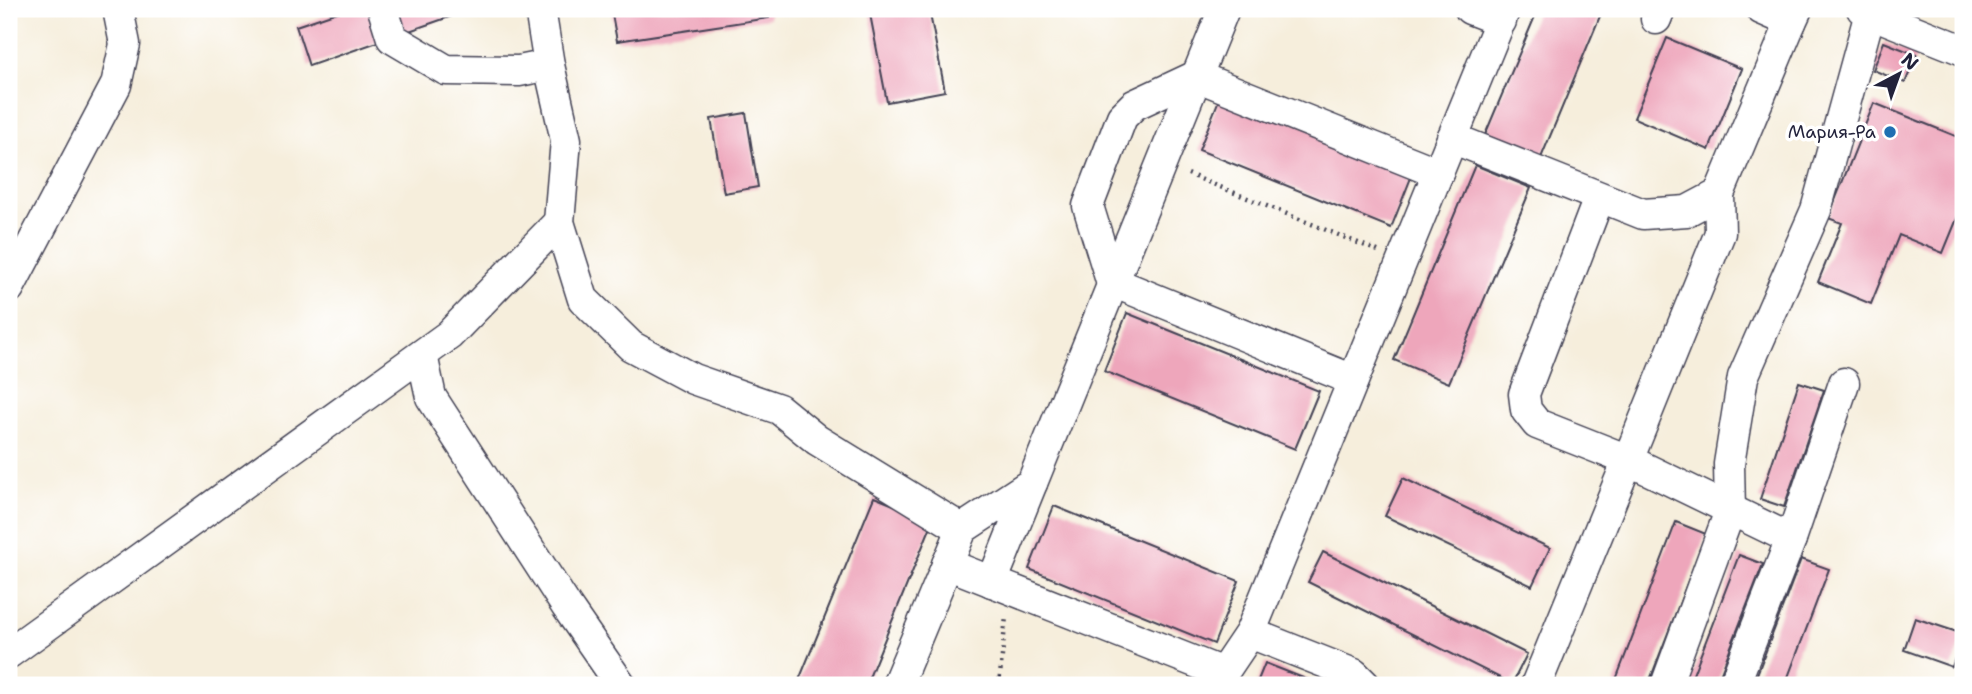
<svg xmlns="http://www.w3.org/2000/svg" width="1972" height="694" font-family="'Shantell Sans',sans-serif">
	<rect width="100%" height="100%" fill="#fff"/>
	<filter id="ink" filterUnits="userSpaceOnUse"><feTurbulence type="fractalNoise" baseFrequency=".0143" numOctaves="2"/><feDisplacementMap in="SourceGraphic" scale="14" xChannelSelector="R" yChannelSelector="G"/><feConvolveMatrix kernelMatrix="1 2 1 2 8 2 1 2 1" color-interpolation-filters="sRGB"/></filter>
	<filter id="wash" filterUnits="userSpaceOnUse"><feTurbulence type="fractalNoise" baseFrequency=".00686" numOctaves="4" result="noise"/><feDisplacementMap in="SourceGraphic" scale="28" xChannelSelector="R" yChannelSelector="G"/><feGaussianBlur stdDeviation="1.57" result="paint"/><feColorMatrix in="noise" values="0 0 0 0 0 0 0 0 0 0 0 0 0 0 0 0 0 1.4 0 .05"/><feComposite in="paint" operator="in"/></filter>
	<g filter="url(#wash)">
		<rect width="100%" height="100%" fill="#f6eedc"/>
		<g id="blocks">
			<g fill="#eea6bb">
				<path d="M346 9H472L309 66 296 26Z"/>
				<path d="M611 9H769V18L617 41Z"/>
				<path d="M869 9H929L945 91 887 102Z"/>
				<path d="M1538 9H1603L1541 158 1485 135Z"/>
				<path d="M1667 38 1742 69 1709 150 1634 118Z"/>
				<path d="M1884 42 1917 55 1905 83 1873 70Z"/>
				<path d="M1222 92 1414 170 1391 228 1199 150Z"/>
				<path d="M1874 103 1963 139V210L1961 209 1943 253 1899 235 1871 304 1818 282 1842 223 1828 218Z"/>
				<path d="M746 113 758 187 724 193 711 119Z"/>
				<path d="M1475 165 1531 188 1449 383 1394 360Z"/>
				<path d="M1127 313 1319 391 1295 449 1104 371Z"/>
				<path d="M1799 382 1824 390 1784 507 1760 499Z"/>
				<path d="M1403 478 1550 548 1532 586 1385 516Z"/>
				<path d="M874 497 933 521 866 685H797Z"/>
				<path d="M1054 506 1239 581 1214 644 1029 569Z"/>
				<path d="M1676 522 1706 534 1648 685H1614Z"/>
				<path d="M1323 552 1527 654 1512 684 1308 582Z"/>
				<path d="M1739 555 1763 564 1716 685H1689Z"/>
				<path d="M1801 559 1829 569 1785 685H1753Z"/>
				<path d="M1915 618 1963 634 1952 667 1904 650Z"/>
				<path d="M1265 663 1321 685H1256Z"/>
			</g>
		</g>
	</g>
	<g filter="url(#ink)">
		<use href="#blocks" fill-opacity="0" stroke="#424153" stroke-width="2"/>
		<g fill="none" stroke-linecap="round" stroke-linejoin="round">
			<defs>
				<g id="minor">
					<path d="M383 9 392 38 446 70 519 71 549 65"/>
					<path d="M540 9 549 65 566 140 559 222 583 299 631 346 693 379 779 409 817 440 962 529"/>
					<path d="M1470 9 1501 21"/>
					<path d="M1761 9 1791 22 1797 9"/>
					<path d="M1870 13 1963 50"/>
					<path d="M1656 19 1660 9"/>
					<path d="M1791 22 1719 194 1720 233 1628 460 1791 539 1844 383"/>
					<path d="M1452 138 1643 214 1687 211 1719 194"/>
					<path d="M1113 282 1353 380"/>
					<path d="M1112 284 1088 206 1122 117 1134 105 1196 76 1438 173"/>
					<path d="M9 288 116 85 125 44 118 9"/>
					<path d="M422 355 431 397 567 607 621 685"/>
					<path d="M947 564 1223 673"/>
					<path d="M992 582 1032 483"/>
					<path d="M1250 633 1354 674 1365 685"/>
					<path d="M9 653 449 335 559 222"/>
					<path d="M897 685 962 529 1032 483 1224 9"/>
					<path d="M1218 685 1223 673 1250 633 1505 9"/>
					<path d="M1536 685 1628 460 1537 424 1526 410 1524 394 1599 198"/>
					<path d="M1666 685 1730 511 1729 464 1743 377 1816 210 1870 13 1862 9"/>
					<path d="M1734 685 1791 539"/>
				</g>
			</defs>
			<use href="#minor" stroke="#424153" stroke-width="33"/>
			<g stroke="#424153" stroke-width="4.5" stroke-dasharray="2 5" stroke-linecap="butt">
				<path d="M1188 174 1378 251"/>
				<path d="M999 685 1006 617"/>
			</g>
			<use href="#minor" stroke="#fff" stroke-width="30"/>
		</g>
	</g>
	<circle fill="#1f6fb2" stroke="#fff" stroke-width="2.5" cx="1890" cy="132" r="7"/>
	<g text-anchor="middle" dominant-baseline="central" stroke-width="7" stroke-linejoin="round" paint-order="stroke">
		<g font-size="18" fill="#22223b" stroke="#fff" text-anchor="end">
			<text x="1876" y="132">Мария-Ра</text>
		</g>
	</g>
	<rect width="1972" height="694" fill="none" stroke="#fff" stroke-width="35"/>
	<g transform="translate(1899 74) rotate(41)" stroke="#ffffff" stroke-width="5" paint-order="stroke">
	<path d="M0-5L12 26L0 18L-12 26Z" fill="#22223b"/>
	<text y="-10" font-size="19" font-weight="bold" text-anchor="middle" fill="#22223b">N</text>
	</g>
</svg>
